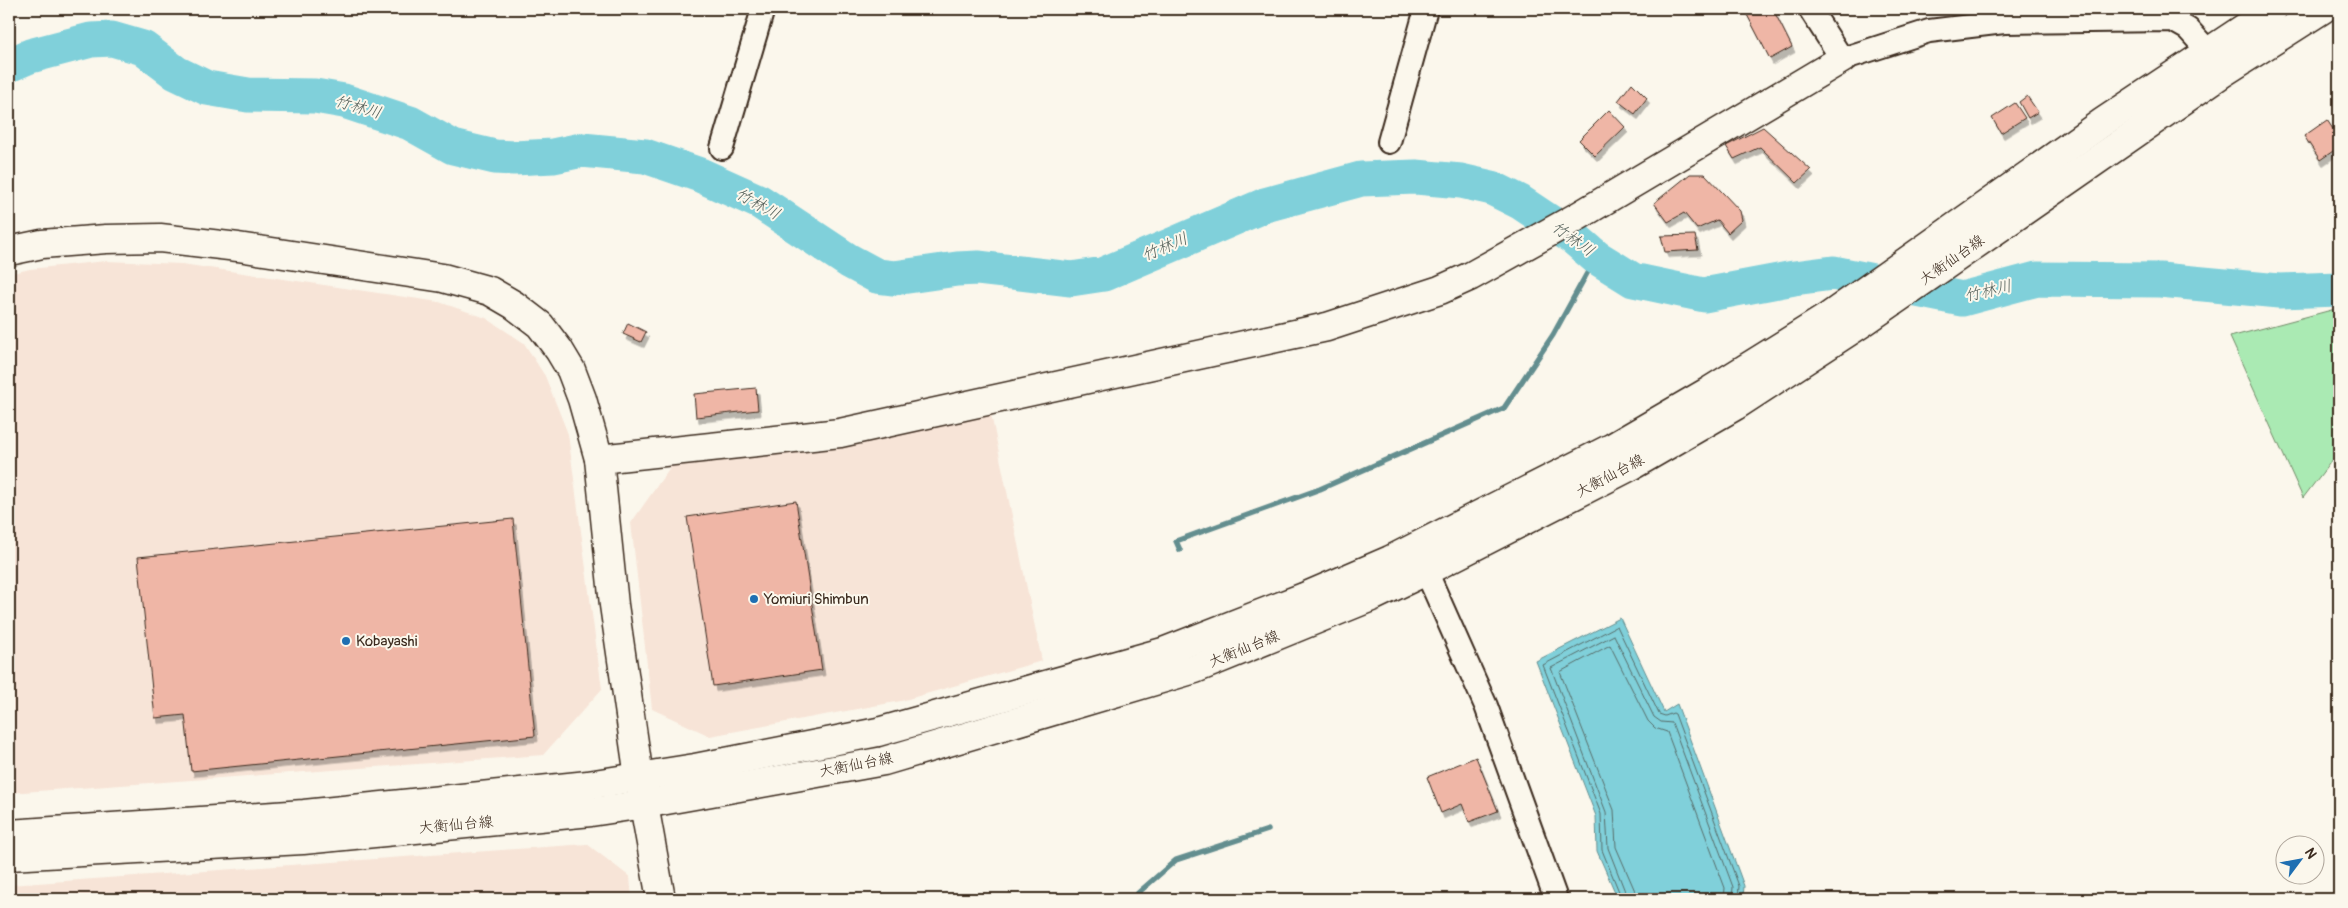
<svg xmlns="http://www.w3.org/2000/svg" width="2348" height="908" font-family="Pangolin,'Klee One',sans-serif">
	<defs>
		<filter id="shadow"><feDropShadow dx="3" dy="5.5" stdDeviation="0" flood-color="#0004"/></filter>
	</defs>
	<rect width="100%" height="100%" fill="#fbf7ec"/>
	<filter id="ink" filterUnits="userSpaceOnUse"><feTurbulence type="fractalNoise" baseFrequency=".02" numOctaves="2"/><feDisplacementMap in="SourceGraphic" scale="10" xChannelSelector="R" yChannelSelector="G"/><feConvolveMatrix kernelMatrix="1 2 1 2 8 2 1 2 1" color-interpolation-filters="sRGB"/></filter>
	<g filter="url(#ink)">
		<g fill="#f7e4d7">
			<path d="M106 261 182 264 439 302 486 318 524 343 545 376 568 434 602 689 543 755 9 793V274L30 269Z"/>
			<path d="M991 414 1042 661 901 701 710 736 652 709 631 523 673 463 848 446Z"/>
			<path d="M587 844 630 877 632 899H9V885Z"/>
		</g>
		<path fill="#aaeab3" stroke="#728a68" d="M2339 308V451L2303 498 2230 337Z"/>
		<path fill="#80d0da" stroke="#648e8f" d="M1620 618 1664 712 1677 704 1744 886 1743 899H1618L1597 851 1596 816 1536 661Z"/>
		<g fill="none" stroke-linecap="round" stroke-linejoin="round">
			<g stroke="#576c69" stroke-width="1">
				<path d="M1622 899 1602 850 1601 814 1543 665 1617 626 1659 714 1665 716 1673 713 1675 714 1739 886 1738 899"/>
				<path d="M1628 899 1608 848 1606 812 1551 668 1614 635 1654 717 1661 722 1672 723 1733 887 1732 899"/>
				<path d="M1636 899 1635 891 1616 847 1614 810 1560 672 1610 645 1648 721 1655 728 1667 732 1725 888 1724 899"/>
			</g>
			<g stroke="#648e8f" stroke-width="5.5">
				<path d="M1180 550 1176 541 1320 489 1504 408 1553 335 1596 257"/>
				<path d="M1135 899 1138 893 1176 860 1268 830"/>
			</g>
			<path stroke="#80d0da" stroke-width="35" d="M9 65 30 56 91 40 112 39 143 48 176 73 207 88 248 95 315 96 344 101 410 123 453 147 495 157 514 158 553 156 582 150 645 156 700 175 760 202 849 261 877 276 894 278 957 269 978 268 1071 279 1104 274 1265 205 1361 179 1416 177 1461 181 1492 188 1520 202 1574 238 1596 257 1633 280 1704 295 1794 278 1833 273 1962 299 2037 279 2160 280 2279 291 2339 289"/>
		</g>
		<g fill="#efb6a6" stroke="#3b2a1e" filter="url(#shadow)">
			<path d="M1744 9H1773L1792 47 1770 59Z"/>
			<path d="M1632 83 1647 98 1635 114 1618 101Z"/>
			<path d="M2027 96 2038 112 2028 118 2019 102Z"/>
			<path d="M2015 103 2025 118 2001 133 1992 118Z"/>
			<path d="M1609 110 1625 127 1595 156 1579 140Z"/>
			<path d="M2327 120 2339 138V147L2320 160 2304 136Z"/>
			<path d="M1763 127 1811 170 1797 183 1760 147 1734 159 1726 146Z"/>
			<path d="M1690 174H1705L1740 211 1742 220 1728 233 1717 220 1697 229 1684 213 1668 222 1654 203Z"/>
			<path d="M1695 235 1698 250 1665 252 1661 236Z"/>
			<path d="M628 323 646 332 641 342 623 334Z"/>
			<path d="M756 388 758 410 696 417 694 394Z"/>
			<path d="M796 501 822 670 713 686 687 517Z"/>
			<path d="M513 519 535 736 191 771 185 715 155 718 138 557Z"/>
			<path d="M1476 757 1498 811 1469 822 1462 804 1441 813 1427 777Z"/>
		</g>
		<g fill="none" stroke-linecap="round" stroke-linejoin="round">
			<defs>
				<g id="street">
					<path d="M1810 9 1842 59 1929 31 2004 22 2172 20 2188 29 2208 51"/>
					<path d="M1389 142 1426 9"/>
					<path d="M722 148 763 9"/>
					<path d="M1426 571 1486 706 1556 899"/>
				</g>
				<g id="secondary">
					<path d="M9 251 42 244 106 239 160 238 238 247 443 278 490 291 514 305 540 325 559 350 571 370 582 399 599 459 614 605 639 777 661 899"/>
					<path d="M599 459 840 433 1327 327 1440 290 1471 276 1575 218 1842 59"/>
					<path d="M9 834 304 814 588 785 695 768 878 732 1163 652 1304 597 1390 560 1613 447 1711 390 1828 317 2103 122 2273 9"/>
					<path d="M9 856 303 840 591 812 644 804 884 761 1195 669 1374 596 1426 571 1633 465 1735 406 1865 321 2221 74 2323 9"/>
				</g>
			</defs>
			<use href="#street" stroke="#3b2a1e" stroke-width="26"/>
			<use href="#secondary" stroke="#3b2a1e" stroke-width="31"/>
			<use href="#street" stroke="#fbf7ec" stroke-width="22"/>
			<use href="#secondary" stroke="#fbf7ec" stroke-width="28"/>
		</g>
	</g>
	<g fill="#1f6fb2" stroke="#fbf7ec" stroke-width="2">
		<circle cx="754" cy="599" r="5"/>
		<circle cx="346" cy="641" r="5"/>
	</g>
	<g text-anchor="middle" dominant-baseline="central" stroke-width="4" stroke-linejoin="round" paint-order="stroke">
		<g font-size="15" fill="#3b2a1e" stroke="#fbf7ec">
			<text transform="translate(1952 260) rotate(-35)">大衡仙台線</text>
			<text transform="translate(1610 476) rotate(-28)">大衡仙台線</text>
			<text transform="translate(1244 649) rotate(-22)">大衡仙台線</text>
			<text transform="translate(856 765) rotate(-11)">大衡仙台線</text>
			<text transform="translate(456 825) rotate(-5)">大衡仙台線</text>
		</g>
		<g font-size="15" fill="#3b2a1e" stroke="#fbf7ec" text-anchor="start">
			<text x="764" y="599">Yomiuri Shimbun</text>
			<text x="356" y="641">Kobayashi</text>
		</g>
		<g font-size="16" font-style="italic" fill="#505c56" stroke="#fbf7ec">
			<text transform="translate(358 107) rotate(16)">竹林川</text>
			<text transform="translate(758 204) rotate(29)">竹林川</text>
			<text transform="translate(1573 239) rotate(35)">竹林川</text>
			<text transform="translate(1165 247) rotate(-23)">竹林川</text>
			<text transform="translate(1988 291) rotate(-13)">竹林川</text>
		</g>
	</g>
	<rect width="2348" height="908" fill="none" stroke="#fbf7ec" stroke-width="30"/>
	<rect x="15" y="15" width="2318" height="878" fill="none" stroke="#3b2a1e" stroke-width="2" filter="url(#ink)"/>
	<g transform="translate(2300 860) rotate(58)"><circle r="24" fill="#fbf7ec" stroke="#aea59a"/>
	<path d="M0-4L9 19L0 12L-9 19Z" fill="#1f6fb2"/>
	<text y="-8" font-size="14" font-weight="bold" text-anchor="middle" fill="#3b2a1e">N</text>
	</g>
</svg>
